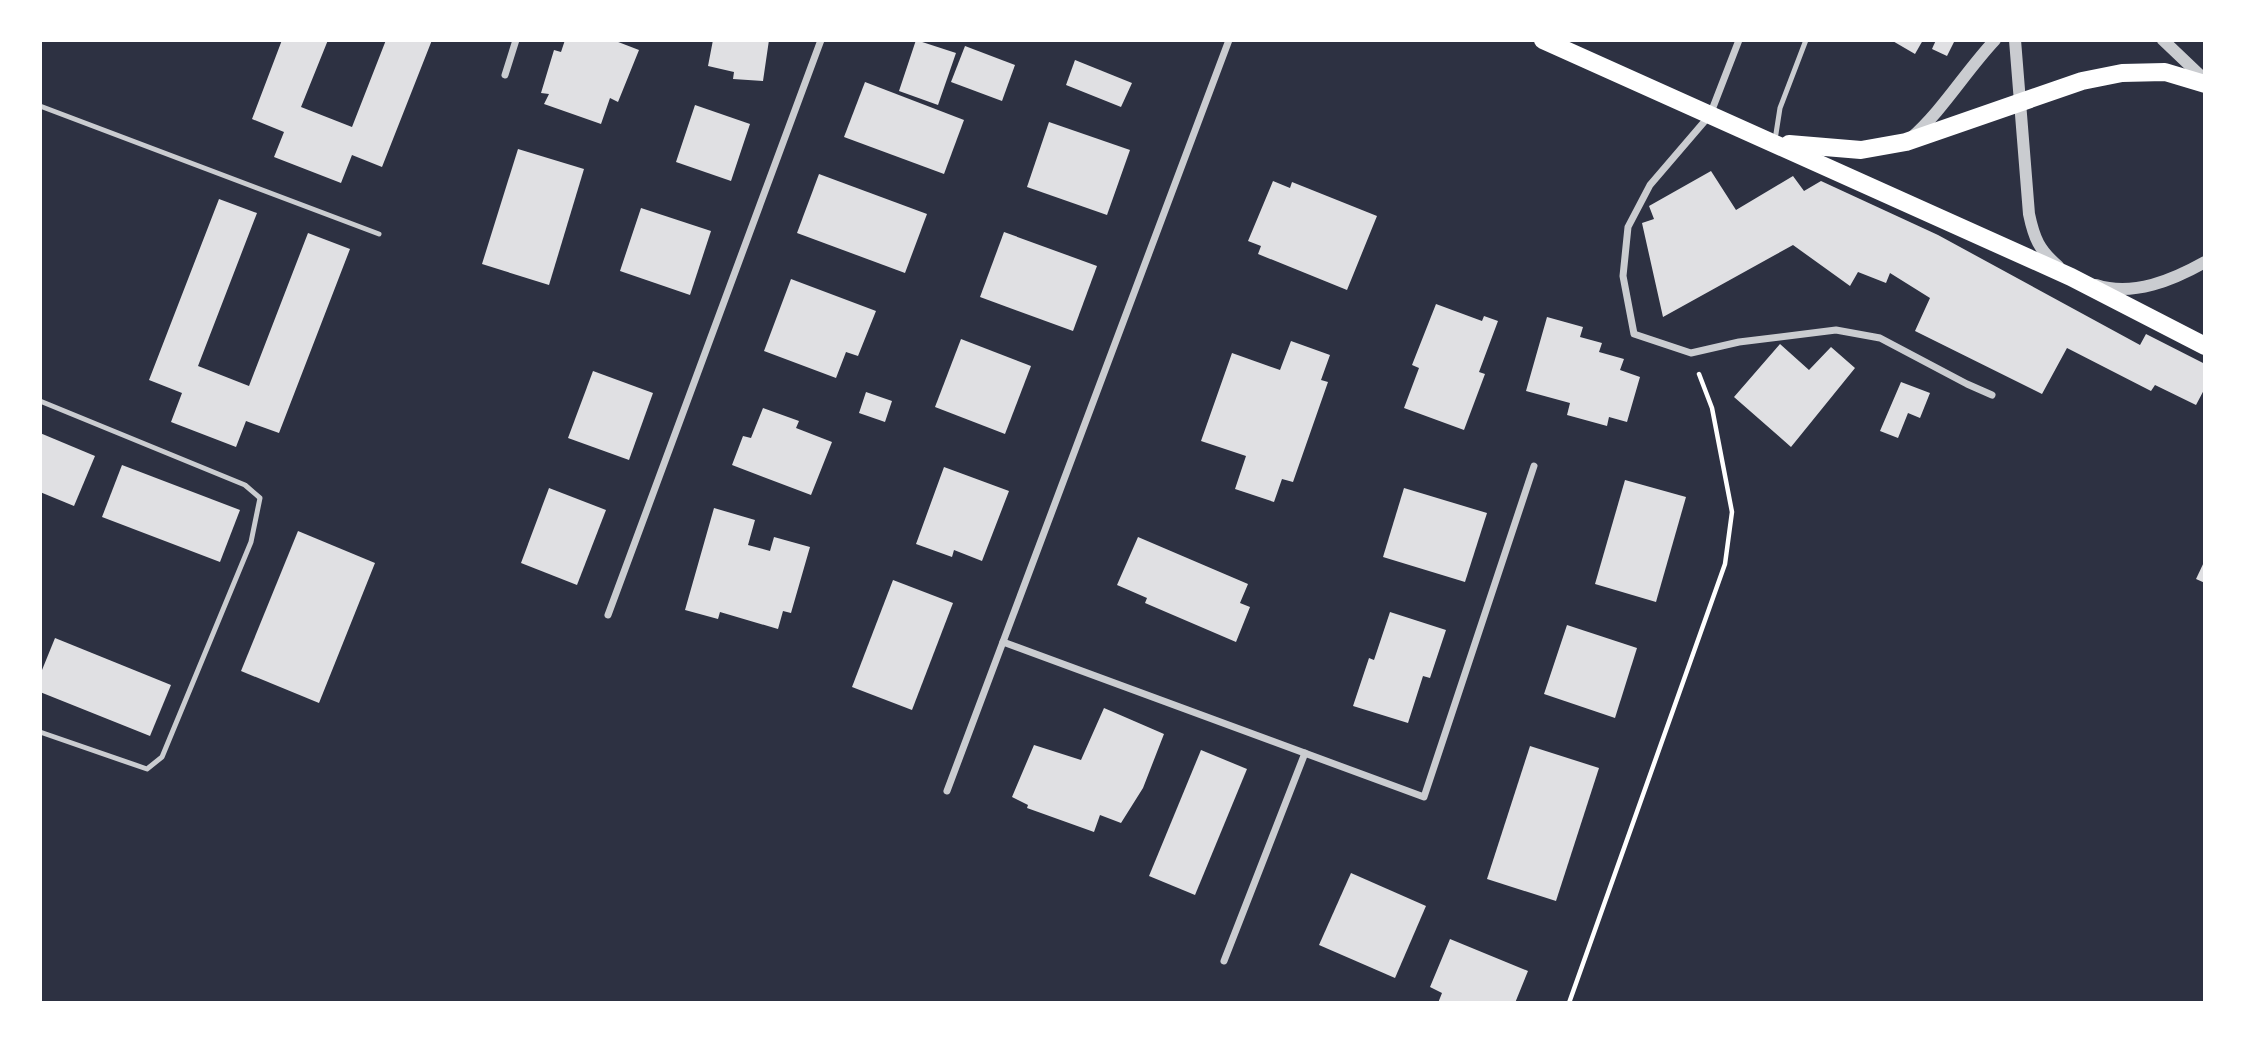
<svg xmlns="http://www.w3.org/2000/svg" width="2245" height="1043" font-family="'IBM Plex Serif',serif">
	<rect width="100%" height="100%" fill="#2d3142"/>
	<g fill="#e0e0e3">
		<path d="M282 40H328L301 107 352 127 386 40H432L382 167 352 155 341 183 274 157 284 132 252 119Z"/>
		<path d="M565 40H613L639 50 618 102 610 98 601 124 544 104 549 94 541 93 554 50 561 52Z"/>
		<path d="M713 40H769L763 81 733 79 734 72 708 66Z"/>
		<path d="M916 40 956 53 938 105 899 91Z"/>
		<path d="M1891 40H1923L1915 54Z"/>
		<path d="M1936 40H1955L1947 56 1932 49Z"/>
		<path d="M965 46 1015 65 1002 101 951 82Z"/>
		<path d="M1075 60 1132 83 1121 107 1066 85Z"/>
		<path d="M865 82 964 120 944 174 844 137Z"/>
		<path d="M695 105 750 124 731 181 676 162Z"/>
		<path d="M1049 122 1130 150 1107 215 1027 187Z"/>
		<path d="M518 149 584 169 549 285 482 264Z"/>
		<path d="M1711 171 1736 210 1793 176 1804 191 1821 181 1938 235 2140 345 2146 334 2205 364V388L2196 405 2155 385 2151 391 2067 348 2042 394 1915 331 1930 298 1890 273 1886 283 1858 272 1850 286 1793 245 1663 317 1642 223 1654 219 1649 206Z"/>
		<path d="M819 174 927 214 905 273 797 233Z"/>
		<path d="M1273 181 1290 188 1292 182 1377 216 1347 290 1258 254 1261 246 1248 241Z"/>
		<path d="M219 199 257 213 198 366 249 386 308 233 350 249 279 433 246 421 236 447 171 422 182 393 149 380Z"/>
		<path d="M641 208 711 231 690 295 620 271Z"/>
		<path d="M1004 232 1097 266 1073 331 980 297Z"/>
		<path d="M791 279 876 311 858 356 846 352 836 378 764 351Z"/>
		<path d="M1436 304 1482 321 1484 316 1498 321 1479 372 1485 374 1464 430 1404 408 1419 368 1412 365Z"/>
		<path d="M1547 317 1583 327 1580 337 1602 343 1599 352 1624 359 1620 370 1640 377 1627 422 1609 417 1607 426 1567 415 1570 403 1526 391Z"/>
		<path d="M961 339 1031 366 1005 434 935 407Z"/>
		<path d="M1291 341 1330 355 1321 380 1328 382 1293 482 1282 479 1274 502 1235 489 1246 456 1201 441 1232 353 1280 370Z"/>
		<path d="M1780 344 1809 370 1831 347 1855 368 1791 447 1734 397Z"/>
		<path d="M593 371 653 393 629 460 568 438Z"/>
		<path d="M1901 382 1930 393 1920 418 1908 413 1898 438 1880 431Z"/>
		<path d="M866 392 892 401 885 422 859 413Z"/>
		<path d="M763 408 799 421 796 428 832 442 811 495 732 465 743 436 751 438Z"/>
		<path d="M40 433 95 456 74 506 40 492Z"/>
		<path d="M122 465 240 510 220 562 102 517Z"/>
		<path d="M944 467 1009 491 982 561 954 550 952 557 916 544Z"/>
		<path d="M1625 480 1686 497 1656 602 1595 584Z"/>
		<path d="M549 488 606 510 577 585 521 563Z"/>
		<path d="M1404 488 1487 513 1465 582 1383 557Z"/>
		<path d="M714 508 755 520 748 545 770 551 774 537 810 547 791 613 783 611 778 629 720 612 718 619 685 610Z"/>
		<path d="M298 531 375 563 319 703 241 671Z"/>
		<path d="M1138 537 1248 584 1240 603 1250 607 1236 642 1145 603 1147 598 1117 585Z"/>
		<path d="M2205 560V583L2196 579Z"/>
		<path d="M893 580 953 603 912 710 852 687Z"/>
		<path d="M1390 612 1446 630 1430 678 1423 676 1408 723 1353 706 1369 658 1374 660Z"/>
		<path d="M1567 625 1637 648 1615 718 1544 694Z"/>
		<path d="M55 638 171 685 150 736 40 692V675Z"/>
		<path d="M1104 708 1164 734 1143 788 1121 823 1100 815 1094 832 1027 808 1028 805 1012 797 1034 745 1081 760Z"/>
		<path d="M1530 746 1599 768 1556 901 1487 879Z"/>
		<path d="M1201 750 1247 769 1195 895 1149 876Z"/>
		<path d="M1351 873 1426 906 1395 978 1319 945Z"/>
		<path d="M1450 939 1528 971 1515 1003H1438L1442 993 1430 987Z"/>
	</g>
	<g fill="none" stroke-linecap="round" stroke-linejoin="round">
		<path stroke="#fff" stroke-width="4.5" d="M1569 1003 1725 564 1732 512 1712 408 1699 374"/>
		<g stroke="#caccd0" stroke-width="5">
			<path d="M40 106 379 234"/>
			<path d="M1775 140 1780 108 1806 40"/>
			<path d="M40 401 245 485 260 498 251 542 162 757 147 769 40 732"/>
		</g>
		<g stroke="#caccd0" stroke-width="7">
			<path d="M1739 40 1710 115 1650 185 1628 227 1623 276 1634 334 1691 353 1739 342 1836 330 1880 338 1967 384 1992 395"/>
			<path d="M505 75 516 40"/>
			<path d="M608 615 821 40"/>
			<path d="M1003 642 1424 797 1534 466"/>
			<path d="M947 791 1229 40"/>
			<path d="M1224 961 1305 753"/>
		</g>
		<g stroke="#caccd0" stroke-width="12">
			<path d="M2015 40 2029 214C2034 238 2039 250 2058 266"/>
			<path d="M2163 40 2205 80"/>
			<path d="M1911 138C1943 110 1965 72 1995 40"/>
			<path d="M2096 285C2133 297 2173 280 2205 262"/>
		</g>
		<g stroke="#fff" stroke-width="18">
			<path d="M1543 40 2071 277 2205 346"/>
			<path d="M1789 144 1861 150 1906 142 2082 81 2122 73 2165 72 2205 84"/>
		</g>
	</g>
	<rect width="2245" height="1043" fill="none" stroke="#ffffff" stroke-width="84"/>
</svg>
